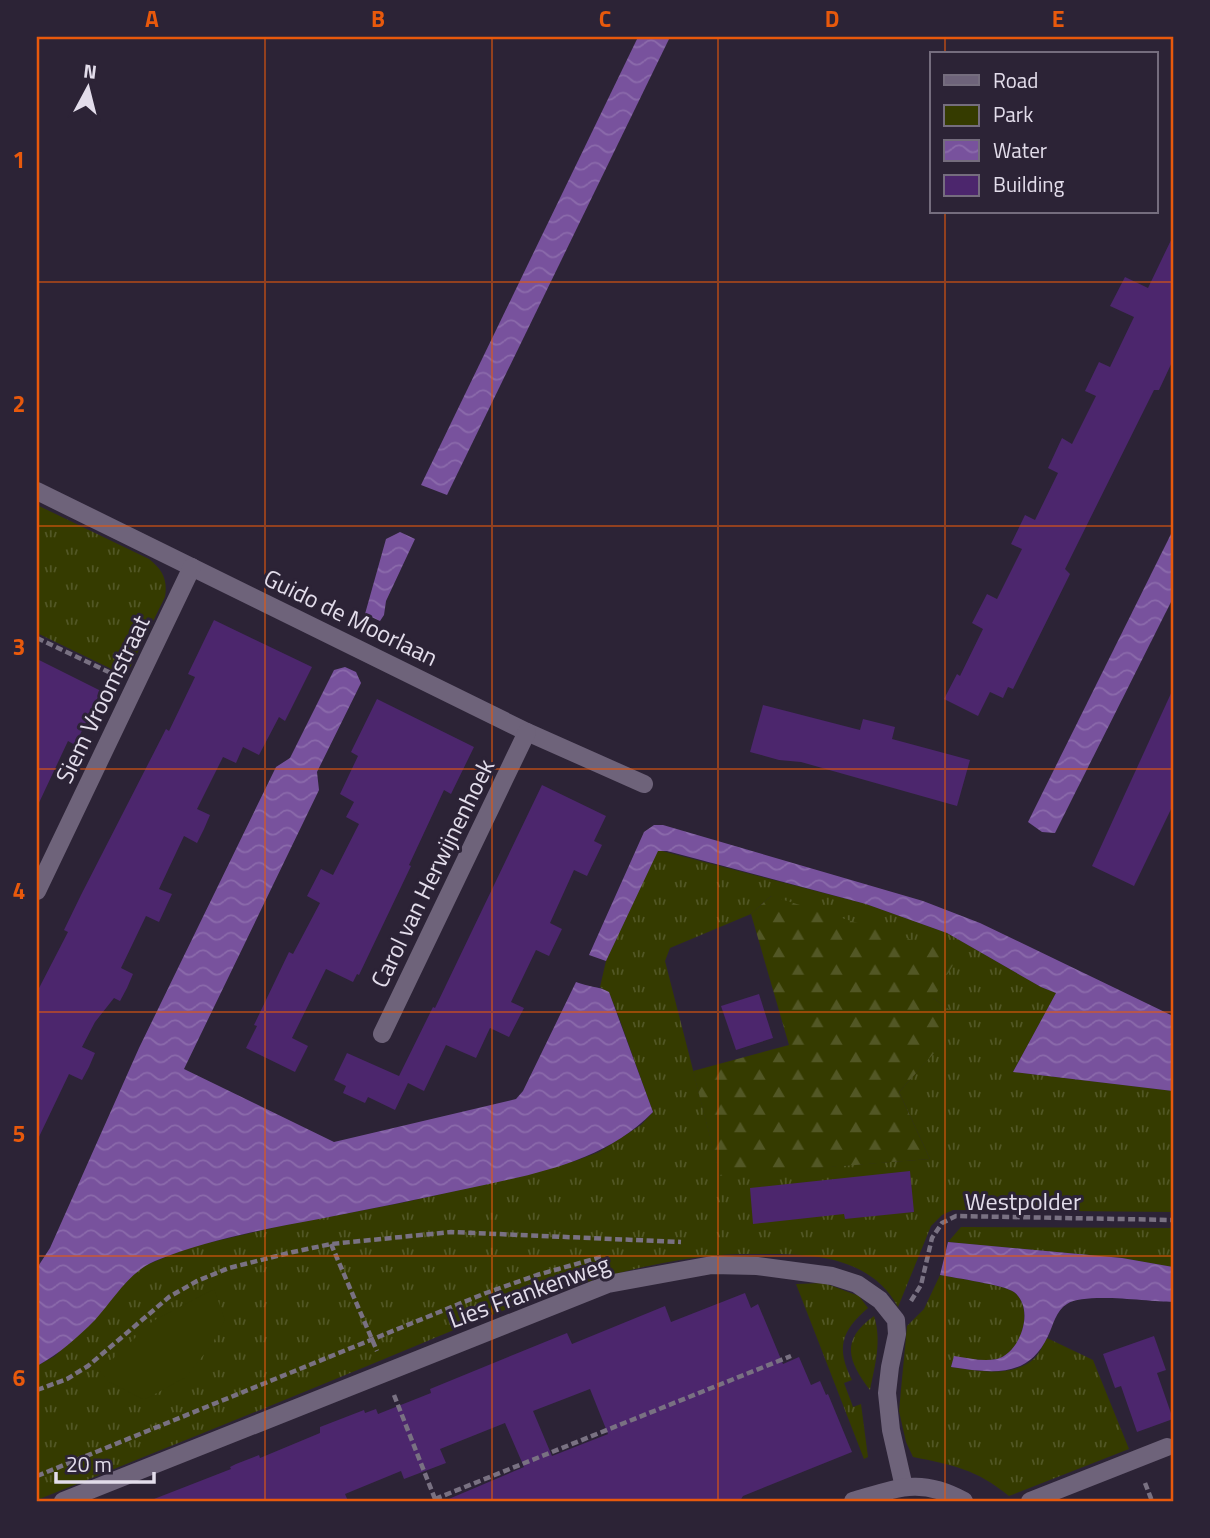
<svg xmlns="http://www.w3.org/2000/svg" width="1210" height="1538" font-family="'Titillium Web',sans-serif">
	<defs>
		<pattern id="grass-tufts" width="24" height="20" patternUnits="userSpaceOnUse" patternTransform="scale(1.75)"><rect width="24" height="20" fill="#353b00"/><path d="M3 7l-1-3M5 7V3M7 7l1-3M15 17l-1-3M17 17v-4M19 17l1-3" fill="none" stroke="#525725"/></pattern>
		<pattern id="forest-firs" width="22" height="20" patternUnits="userSpaceOnUse" patternTransform="scale(1.75)"><rect width="22" height="20" fill="#353b00"/><path d="M5 1l3.5 6h-7zM16 11l3.5 6h-7z" fill="#525725"/></pattern>
		<pattern id="water-waves" width="16" height="10" patternUnits="userSpaceOnUse" patternTransform="scale(1.75)"><rect width="16" height="10" fill="#78529d"/><path d="M0 5q4-4 8 0t8 0" fill="none" stroke="#8b6aab"/></pattern>
	</defs>
	<rect width="100%" height="100%" fill="#2c2336"/>
	<g fill="url(#grass-tufts)" fill-rule="evenodd">
		<path d="M37 505 149 559C162 569 168 580 165 597L126 676 37 633Z"/>
		<path d="M658 850 866 904 947 933 1041 987 1056 993 1013 1072 1173 1091V1212L953 1210 942 1215 931 1226 898 1307C874 1263 827 1255 780 1254 753 1254 727 1253 701 1257 571 1273 442 1337 321 1385 226 1424 132 1462 37 1500V1366L55 1356 132 1276 144 1266 156 1261 191 1247 276 1227 401 1203 523 1176 575 1161 599 1152 641 1125 653 1112 617 1012 609 993 600 987 606 961ZM771 896 933 998 963 1020 899 1092 930 1159 720 1175 665 961 670 948 751 914Z"/>
		<path d="M961 1227 1173 1228V1267L1122 1258 948 1242Z"/>
		<path d="M940 1275C955 1278 1004 1285 1014 1292 1035 1309 1021 1353 997 1359 983 1362 968 1358 954 1357L951 1367C978 1371 1013 1378 1035 1358 1040 1353 1043 1344 1047 1338L1093 1360 1129 1449 1009 1496C976 1469 953 1465 913 1457L906 1442 899 1411 907 1326 924 1309Z"/>
		<path d="M824 1283 859 1296 868 1308C841 1331 836 1348 852 1380L844 1383 853 1407 861 1404 868 1457 864 1459 796 1284Z"/>
		<path d="M874 1316C882 1341 875 1365 870 1390 848 1361 840 1340 874 1316Z"/>
	</g>
	<path fill="url(#forest-firs)" d="M771 896 948 951 958 957 933 998 964 1020 899 1092 930 1159 720 1176 693 1071 789 1045 751 914Z"/>
	<path fill="#353b00" d="M214 1289 225 1320 212 1344 186 1377 144 1400 108 1381 100 1371 153 1321Z"/>
	<g fill="url(#water-waves)">
		<path d="M638 37H670L447 495 421 485Z"/>
		<path d="M1173 530V598L1055 833 1042 832 1028 822Z"/>
		<path d="M400 532 415 539 386 601 384 615 380 621 365 614 386 539Z"/>
		<path d="M345 667 356 672 361 683 317 772 319 790 184 1069 334 1142 516 1099 523 1091 576 982C588 987 598 986 609 992L653 1112C604 1162 535 1174 470 1188 420 1199 369 1209 319 1219 264 1229 207 1240 155 1261 129 1272 113 1300 95 1320 77 1338 59 1354 37 1366V1268L50 1248 139 1048 276 767 290 758 334 670Z"/>
		<path d="M654 825H663L923 901 980 923 1173 1016V1091L1013 1072 1056 993 1041 987 947 933 866 904 667 851H658L606 961 589 955 644 832Z"/>
		<path d="M948 1242 1122 1258 1173 1267V1302C1149 1302 1086 1292 1067 1304 1056 1310 1053 1326 1048 1336 1028 1379 992 1373 951 1367L954 1356C968 1358 983 1362 997 1359 1020 1353 1036 1309 1014 1292 1005 1285 955 1278 940 1275Z"/>
	</g>
	<g fill="#4c266d" fill-rule="evenodd">
		<path d="M1173 236V360L1159 390H1154L1065 569 1070 574 1013 689 1008 687 1003 698 990 692 978 716 944 699 957 674 960 676 983 629 972 623 987 594 997 599 1022 549 1011 544 1025 515 1035 520 1058 473 1048 468 1062 438 1072 444 1096 396 1085 391 1099 362 1110 367 1134 317 1110 306 1125 277 1148 288Z"/>
		<path d="M214 620 312 667 285 721 279 717 259 755 243 747 236 763 223 757 197 809 210 815 204 829 197 843 184 836 159 889 172 894 159 922 146 916 121 968 133 974 127 988 120 1001 114 998 95 1022 82 1047 95 1053 89 1067 82 1080 69 1074 37 1141V992L68 932 64 930 81 895 166 729 169 731 195 677 188 674Z"/>
		<path d="M37 659 101 691 75 745 68 741 37 807Z"/>
		<path d="M1173 689V805L1134 886 1092 866Z"/>
		<path d="M377 699 474 747 451 794 444 790 409 865 411 866 359 975 357 974 353 982 326 969 292 1038 308 1046 295 1072 246 1048 257 1026 254 1025 289 952 293 954 320 903 307 896 321 869 333 875 359 824 346 817 354 802 340 794 358 756 351 752Z"/>
		<path d="M763 705 860 730 863 719 895 727 892 739 970 760 957 806 801 762 779 760 750 752Z"/>
		<path d="M542 785 606 816 594 841 602 845 587 876 574 870 550 923 562 929 549 956 536 950 511 1002 524 1008 509 1037 490 1028 476 1058 446 1045 424 1091 408 1083 395 1110 368 1097 365 1103 343 1093 346 1086 334 1080 347 1053 399 1076 433 1007 435 1008Z"/>
		<path d="M759 994 773 1038 736 1050 721 1006Z"/>
		<path d="M910 1171 914 1212 845 1219 844 1214 753 1224 750 1188Z"/>
		<path d="M745 1293 751 1308 758 1304 783 1364 799 1357 811 1385 820 1381 826 1395 828 1394 852 1452 743 1496 740 1501H444L524 1467 505 1423 440 1449 446 1463 404 1479 401 1471 345 1494 348 1501H154V1499L231 1469 230 1467 236 1464 259 1455 260 1458 320 1433V1427L364 1410 365 1413 376 1409 378 1414 431 1393 430 1389 567 1333 572 1344 665 1306 671 1322ZM590 1389 608 1434 552 1456 533 1411Z"/>
		<path d="M1154 1336 1166 1370 1157 1373 1173 1419 1137 1432 1121 1386 1115 1388 1103 1354Z"/>
	</g>
	<g fill="none" stroke-linecap="round" stroke-linejoin="round">
		<g stroke="#797182" stroke-width="4.5" stroke-dasharray="7 3.5" stroke-linecap="butt">
			<path d="M37 638 115 675"/>
			<path d="M331 1244 377 1351"/>
			<path d="M911 1301 921 1285 932 1238 942 1223 956 1216 1173 1220"/>
			<path d="M37 1390 67 1379 88 1366 169 1297 197 1281 229 1268 293 1252 331 1244 451 1232 681 1242"/>
			<path d="M394 1395 435 1499 433 1501"/>
			<path d="M37 1476 486 1293 537 1275 601 1257"/>
			<path d="M1145 1483 1152 1501"/>
			<path d="M435 1499 791 1356"/>
		</g>
		<path stroke="#6e637a" stroke-width="18" d="M1030 1501 1167 1447"/>
		<g stroke="#6e637a" stroke-width="18">
			<path d="M37 491 527 732 644 784"/>
			<path d="M37 891 192 567"/>
			<path d="M382 1034 527 732"/>
			<path d="M63 1501 608 1284 712 1265 757 1266 832 1276 857 1284 880 1300 896 1320 897 1334 890 1367 887 1393 891 1430 904 1487"/>
			<path d="M853 1501C898 1488 920 1477 964 1501"/>
		</g>
	</g>
	<path fill="none" stroke="#e8590c" stroke-width="2" stroke-opacity="0.55" d="M265 37V1501M492 37V1501M718 37V1501M945 37V54M945 212V1501M37 282H1173M37 526H1173M37 769H1173M37 1012H1173M37 1256H1173"/>
	<g text-anchor="middle" dominant-baseline="central" stroke-width="6" stroke-linejoin="round" paint-order="stroke">
		<g font-size="24" fill="#e3ddeb" stroke="#2c2336">
			<text transform="translate(351 617) rotate(26)">Guido de Moorlaan</text>
			<text transform="translate(102 699) rotate(-64)">Siem Vroomstraat</text>
			<text transform="translate(432 873) rotate(-64)">Carol van Herwijnenhoek</text>
			<text x="1023" y="1201">Westpolder</text>
			<text transform="translate(529 1291) rotate(-20)">Lies Frankenweg</text>
		</g>
	</g>
	<rect width="1210" height="1538" fill="none" stroke="#2c2336" stroke-width="77"/>
	<rect x="930" y="52" width="228" height="161" fill="#2c2336" stroke="#756d7e" stroke-width="2"/>
	<rect x="944" y="75" width="35" height="10" fill="#6e637a" stroke="#756d7e" stroke-width="2"/>
	<text x="993" y="88" font-size="21" fill="#e3ddeb">Road</text>
	<rect x="944" y="105" width="35" height="21" fill="#353b00" stroke="#756d7e" stroke-width="2"/>
	<text x="993" y="122" font-size="21" fill="#e3ddeb">Park</text>
	<rect x="944" y="140" width="35" height="21" fill="url(#water-waves)" stroke="#756d7e" stroke-width="2"/>
	<text x="993" y="158" font-size="21" fill="#e3ddeb">Water</text>
	<rect x="944" y="175" width="35" height="21" fill="#4c266d" stroke="#756d7e" stroke-width="2"/>
	<text x="993" y="192" font-size="21" fill="#e3ddeb">Building</text>
	<g transform="translate(88 88) rotate(7)" stroke="#2c2336" stroke-width="5" paint-order="stroke">
	<path d="M0-5L12 26L0 18L-12 26Z" fill="#e3ddeb"/>
	<text y="-10" font-size="19" font-weight="bold" text-anchor="middle" fill="#e3ddeb">N</text>
	</g>
	<path d="M56 1472v10h98v-10" fill="none" stroke="#e3ddeb" stroke-width="3.5"/>
	<text x="66" y="1472" font-size="21" fill="#e3ddeb" stroke="#2c2336" stroke-width="5" paint-order="stroke">20 m</text>
	<rect x="38" y="38" width="1134" height="1462" fill="none" stroke="#e8590c" stroke-width="2.5"/>
	<g font-size="23" text-anchor="middle" font-weight="bold" fill="#e8590c">
		<text x="152" y="27">A</text>
		<text x="378" y="27">B</text>
		<text x="605" y="27">C</text>
		<text x="832" y="27">D</text>
		<text x="1058" y="27">E</text>
		<text x="19" y="168">1</text>
		<text x="19" y="412">2</text>
		<text x="19" y="655">3</text>
		<text x="19" y="899">4</text>
		<text x="19" y="1142">5</text>
		<text x="19" y="1386">6</text>
	</g>
</svg>
